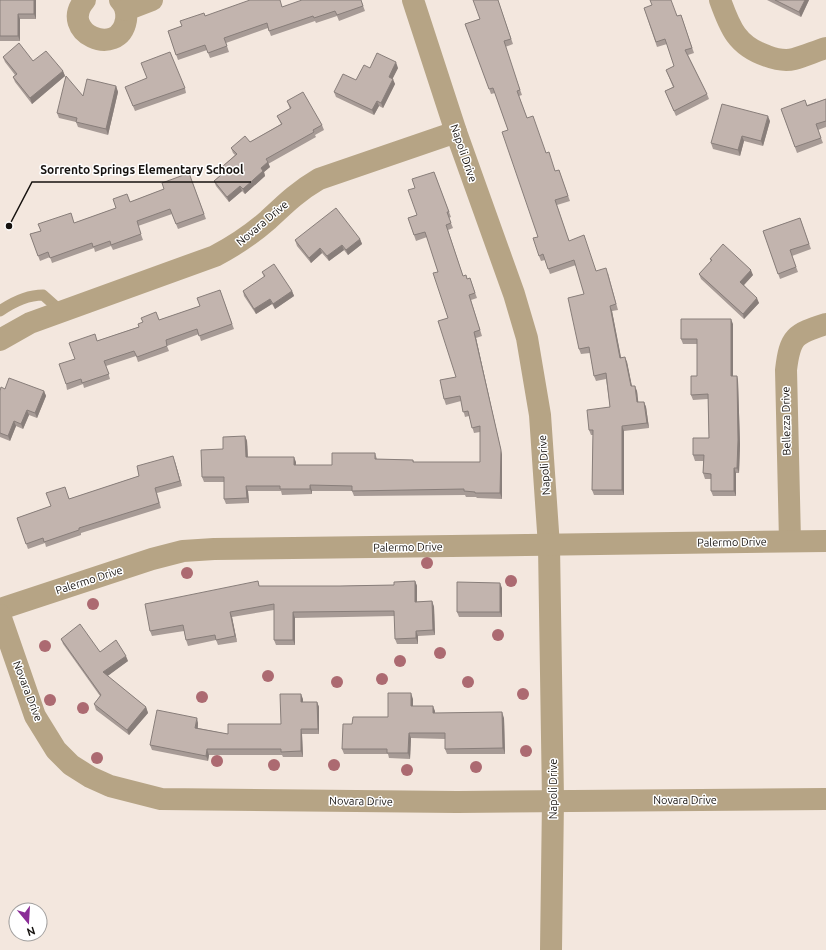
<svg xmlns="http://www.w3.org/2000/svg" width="826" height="950" font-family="Ubuntu,sans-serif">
	<rect width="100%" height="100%" fill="#f3e7de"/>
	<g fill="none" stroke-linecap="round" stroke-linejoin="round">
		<path stroke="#b6a485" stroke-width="11" d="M0 311C13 302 28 295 43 295L61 311"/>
		<g stroke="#b6a485" stroke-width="22">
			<path d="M85 0C57 32 119 60 126 20 127 12 125 5 120 0"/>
			<path d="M413 0 456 132 514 294 527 338 540 415 549 546 553 800 551 950"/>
			<path d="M720 0C730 28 737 46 767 56 775 59 786 61 794 59 805 56 816 51 826 48"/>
			<path d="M126 10 152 0"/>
			<path d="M0 340 30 323 215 256C234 246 252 234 268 220 286 203 297 192 319 179L456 132"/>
			<path d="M790 541 786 370C790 336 795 334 826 324"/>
			<path d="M0 609 152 559 183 551 214 549 826 541"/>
			<path d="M0 615 35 716 56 750 71 765 90 777 110 786 161 799 457 802 826 799"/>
		</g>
	</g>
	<g fill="#ac6a71">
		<circle cx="427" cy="563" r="6"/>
		<circle cx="187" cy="573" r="6"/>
		<circle cx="511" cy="581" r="6"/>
		<circle cx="93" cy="604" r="6"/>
		<circle cx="498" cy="635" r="6"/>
		<circle cx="45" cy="646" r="6"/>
		<circle cx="440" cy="653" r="6"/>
		<circle cx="400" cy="661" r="6"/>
		<circle cx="268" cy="676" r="6"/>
		<circle cx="382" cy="679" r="6"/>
		<circle cx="337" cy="682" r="6"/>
		<circle cx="468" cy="682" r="6"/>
		<circle cx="523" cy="694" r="6"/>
		<circle cx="202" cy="697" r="6"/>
		<circle cx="50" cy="700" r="6"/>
		<circle cx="83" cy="708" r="6"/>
		<circle cx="526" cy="751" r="6"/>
		<circle cx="97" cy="758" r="6"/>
		<circle cx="217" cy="761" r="6"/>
		<circle cx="274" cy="765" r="6"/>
		<circle cx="334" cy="765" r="6"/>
		<circle cx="476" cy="767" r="6"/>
		<circle cx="407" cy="770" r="6"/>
	</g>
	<g fill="#a79b96">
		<path d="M0 0H36V19H20V41H0Z"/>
		<path d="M361 0 365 11 339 21 337 16 316 23 315 21 271 36 268 28 226 43 229 52 210 58 207 50 178 60 168 31 182 26 205 16 282 7Z"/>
		<path d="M498 0 513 44 505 47 522 95 519 96 527 118 546 153 555 171 559 170 570 201 557 205 569 241 596 271 608 273 618 310 612 311 621 357 627 362 632 386 637 391 638 402H644L646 407 649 428 624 431V495H594L592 490 593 435H591L589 430 610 407 606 379 596 381 594 376 590 353 581 354 579 349 584 294 576 265 550 274 545 260 541 261 539 256 538 237 508 130 495 93 491 94 465 24 480 19Z"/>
		<path d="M767 0H809L801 17Z"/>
		<path d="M644 8 677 16 681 15 694 53 688 55 707 94 709 99 676 116 665 91 673 87 666 70 674 66 667 44 657 47Z"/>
		<path d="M3 57 33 61 63 71 65 76 32 104 15 82 13 77 15 75 5 62Z"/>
		<path d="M370 68H398L392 79 395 84 383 108 379 106 374 115 336 97 334 92 356 80Z"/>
		<path d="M116 86 118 92 108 135 78 127 76 122 59 118 57 113 83 96Z"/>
		<path d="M125 87 185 88 186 93 135 111Z"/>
		<path d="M826 99V127L818 130 823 143 797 153 781 109 807 105Z"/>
		<path d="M287 101 322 125 324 130 315 135 316 137 268 164 270 167 264 172 265 176 245 194 242 191 229 202 216 186 214 181 225 171 223 166 235 155 233 153 231 148 250 142 281 124 277 116 290 109Z"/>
		<path d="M770 121 763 146 744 141 740 156 713 149 711 143Z"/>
		<path d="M434 172 451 217 449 218 453 228 448 230 463 276 467 279 470 278 477 298 471 300 482 336 476 338 502 455V499L477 498 476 497H466L465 495 354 496 352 491H312V494L282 495 281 491H248L249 503 226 504 224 499V482H204L202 477 223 449 245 436 247 441 248 457 296 462V465H332L375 453 377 459 413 460 414 462H480V432L474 433 469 416 465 417 461 401 446 405 444 399 456 377 448 318 438 272 427 237 416 241 408 218 417 215 415 188Z"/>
		<path d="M189 173 206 219 178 229 172 214 138 226 143 240 113 250 111 246 95 252 94 248 52 263 50 257 40 261 30 234 41 231 74 223 116 208 130 202 164 189Z"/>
		<path d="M800 218 811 249 792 256 798 272 780 279 763 231Z"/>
		<path d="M360 239 362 244 348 255 344 250 329 261 322 253 311 263 297 246 295 240Z"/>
		<path d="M710 259 753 275 744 285 759 303 744 319 701 279 699 274 711 262Z"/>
		<path d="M262 272 292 291 294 296 275 309 272 304 256 314 244 296 243 291 264 277Z"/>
		<path d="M220 290 234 329 201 341 199 334 167 346 169 351 138 362 136 356 106 366 110 379 84 388 83 384 67 390 66 384 75 359 97 341 159 320 200 306Z"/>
		<path d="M733 324V376H737L738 381 740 445 739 473H736V496H713L711 491V479H705L703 473V461H695L693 455 709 438 708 399 693 400 691 395 697 376V344H683L681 339Z"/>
		<path d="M5 389 44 391 46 396 37 418 29 415 23 429 16 426 10 441 0 437V391Z"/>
		<path d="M175 462 182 486 157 493 161 508 81 533V535L46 547 45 543 28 549 17 518 51 506 69 499 139 476Z"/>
		<path d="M415 581 417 586V602L432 601 434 607 435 635 418 636V644H397L395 639V616L295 618V645H276L274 640V610L232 617 237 642 218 645 216 640 188 646 186 640 184 631 152 636 150 631 260 586H340L394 585Z"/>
		<path d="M502 588V617H459L457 612Z"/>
		<path d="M61 639 128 661 107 676 146 707 148 713 129 735 96 710 94 704 100 696 63 644Z"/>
		<path d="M303 699V702H317L319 707V734H302L303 757H283L282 755H209L208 761 152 750 150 745 198 723V728L228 734 281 724Z"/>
		<path d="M413 699V706L435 711V713L504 718 505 754H447L445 749V739L411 738 410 759 389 758 388 754H344L342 749 352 724 388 717Z"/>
	</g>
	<g fill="#887e7a">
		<path d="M34 0H36V19L34 14Z"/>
		<path d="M805 0H809L801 17 799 12Z"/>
		<path d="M18 14 20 19V41L18 36Z"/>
		<path d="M396 62 398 68 391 82 389 77Z"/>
		<path d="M63 71 65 76 32 104 30 98Z"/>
		<path d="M393 79 395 84 383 108 381 103Z"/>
		<path d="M116 86 118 92 108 135 106 129Z"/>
		<path d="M377 101 379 106 374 115 372 110Z"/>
		<path d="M768 116 770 121 763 146 761 141Z"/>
		<path d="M742 136 744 141 740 156 738 150Z"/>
		<path d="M268 162 270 167 264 172 265 176 245 194 243 189 261 168Z"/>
		<path d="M240 186 242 191 229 202 227 197Z"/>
		<path d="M360 239 362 244 348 255 346 250Z"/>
		<path d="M342 245 344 250 329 261 327 256Z"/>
		<path d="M320 248 322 253 311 263 309 258Z"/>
		<path d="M751 270 753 275 742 287 740 282Z"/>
		<path d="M292 291 294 296 275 309 273 304Z"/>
		<path d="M757 298 759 303 744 319 743 314Z"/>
		<path d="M270 299 272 304 256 314 254 309Z"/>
		<path d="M610 306 612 311 622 363 620 358Z"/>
		<path d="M731 319 733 324V381L731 376Z"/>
		<path d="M474 332 476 338 502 455V499L500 493Z"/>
		<path d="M625 357 627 362 633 392 631 386Z"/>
		<path d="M737 376 738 381 740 445 739 473 737 468Z"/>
		<path d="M635 386 637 391 639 408 637 402Z"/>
		<path d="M44 391 46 396 37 418 35 413Z"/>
		<path d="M644 402 646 407 649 428 647 423Z"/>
		<path d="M27 410 29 415 23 429 21 424Z"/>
		<path d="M14 421 16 426 10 441 8 436Z"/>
		<path d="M622 426 624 431V495L622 490Z"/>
		<path d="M245 436 247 441 248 462 246 457Z"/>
		<path d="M173 456 175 462 182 486 180 481Z"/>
		<path d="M294 457 296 462V470L294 465Z"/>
		<path d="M734 468 736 473V496L734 491Z"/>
		<path d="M310 485 312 491V494L310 489Z"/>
		<path d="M246 486 248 491 249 503 247 498Z"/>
		<path d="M415 581 417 586V607L415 602Z"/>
		<path d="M500 583 502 588V617L500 612Z"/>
		<path d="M432 601 434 607 435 635 433 630Z"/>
		<path d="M230 612 232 617 237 642 235 636Z"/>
		<path d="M293 612 295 618V645L293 640Z"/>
		<path d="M416 631 418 636V644L416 638Z"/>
		<path d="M126 656 128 661 105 678 103 672Z"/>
		<path d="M411 693 413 699V711L411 706Z"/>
		<path d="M301 694 303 699V707L301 702Z"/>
		<path d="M317 702 319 707V734L318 729Z"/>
		<path d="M433 706 435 711 434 719 433 713Z"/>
		<path d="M146 707 148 713 129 735 127 730Z"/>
		<path d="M502 712 504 718 505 754 503 748Z"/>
		<path d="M197 718 198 723 197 733 195 728Z"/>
		<path d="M301 729 302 734 303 757 301 751Z"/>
		<path d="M409 733 411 738 410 759 408 753Z"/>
		<path d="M207 749 209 755 208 761 206 756Z"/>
	</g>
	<g fill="#c2b4ae" stroke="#887e7a">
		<path d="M0 0H34V14H18V36H0Z"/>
		<path d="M250 0H280L282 7 302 0H361L363 6 337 15 335 11 314 18 313 16 269 31 267 23 224 38 227 46 208 53 205 45 176 55 168 31 182 26 180 21 204 13 205 16Z"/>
		<path d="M473 0H498L511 39 504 41 520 90 517 91 527 118 533 116 546 153 549 152 555 171 559 170 568 196 555 200 569 241 584 235 596 271 606 268 616 304 610 306 620 358 625 357 631 386H635L637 402H644L647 423 622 426V490H592L593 430H589L587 410 610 407 606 373 594 376 589 347 579 349 568 298 584 294 574 260 548 269 543 254 539 256 533 238 538 237 502 132 508 130 493 88 489 89 465 24 480 19Z"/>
		<path d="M650 0H671L677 16 681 15 692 48 685 50 707 94 674 111 665 91 674 87 666 70 674 66 665 39 656 42 644 8 652 5Z"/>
		<path d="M775 0H805L799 12Z"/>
		<path d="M19 43 33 61 46 51 63 71 30 98 13 77 17 74 3 57Z"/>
		<path d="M170 52 185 88 133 106 125 87 147 78 141 63Z"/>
		<path d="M377 53 396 62 389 77 393 79 381 103 377 101 372 110 334 92 343 74 356 80 364 65 370 68Z"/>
		<path d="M66 76 83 96 87 79 116 86 106 129 76 122 77 118 57 113Z"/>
		<path d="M303 92 322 125 313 130 314 132 266 159 268 162 261 168 263 171 243 189 240 186 227 197 214 181 227 170 223 166 237 154 231 148 245 136 250 142 282 124 277 116 291 108 287 101Z"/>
		<path d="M826 99V121L816 124 821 138 795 147 781 109 805 100 807 106Z"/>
		<path d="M722 104 768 116 761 141 742 136 738 150 711 143Z"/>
		<path d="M434 172 449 212H447L451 223 446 225 463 276 466 275 467 279 470 278 475 293 469 295 480 330 474 332 501 450 500 493H475V492L464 491V489L352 491V486L310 485V489H280V486H246L247 498 224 499V477H202L201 450 223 449V437L245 436 246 457H294V465H332V453H375V459L413 460V462H480V426L472 428 468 411 463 412 460 396 444 399 440 380 456 377 438 321 448 318 433 273 438 272 425 232 414 235 408 218 417 215 408 190 415 188 412 179Z"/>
		<path d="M189 173 204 214 176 224 170 209 137 221 141 234 111 245 110 241 93 247 92 243 50 258 48 252 38 256 30 234 41 231 38 224 71 213 74 223 116 208 113 199 127 194 130 202 164 189 162 183Z"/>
		<path d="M336 208 360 239 346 250 342 245 327 256 320 248 309 258 295 240Z"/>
		<path d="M800 218 809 244 790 250 796 267 778 274 763 231Z"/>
		<path d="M723 244 751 270 740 282 757 298 743 314 699 274 712 260 710 259Z"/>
		<path d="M274 264 292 291 273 304 270 299 254 309 243 291 265 276 262 272Z"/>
		<path d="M220 290 232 324 199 336 197 329 166 340 167 346 137 357 134 351 104 361 109 374 82 383 81 379 66 384 59 364 75 359 69 343 95 334 97 341 139 327 138 324 143 322 141 318 156 312 159 320 200 306 197 298Z"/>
		<path d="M681 319H731V376H737L738 440 737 468H734V491H711V474L703 473 704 455H693V438H709L708 394 691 395V376H697V339H681Z"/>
		<path d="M9 378 44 391 35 413 27 410 21 424 14 421 8 436 0 433V391L1 387 5 389Z"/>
		<path d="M173 456 180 481 155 488 159 503 79 528V530L44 542 43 538 26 544 17 518 51 506 46 493 65 487 69 499 139 476 137 466Z"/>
		<path d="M258 581 259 586H340L394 585V582L415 581V602L432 601 433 630 416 631V638L395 639 394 611 293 612V640H274V604L230 612 235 636 216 640 215 635 186 640 183 625 150 631 145 604Z"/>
		<path d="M457 582 500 583V612H457Z"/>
		<path d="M80 624 100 652 116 640 126 656 103 672 146 707 127 730 94 704 101 695 61 639Z"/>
		<path d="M388 693H411V706H433V713L502 712 503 748 445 749V733H409L408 753H387V749H342L343 724H352L353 717H388Z"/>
		<path d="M280 694H301V702H317L318 729H301V751L281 752V749H207L206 756 150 745 157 710 197 718 195 728 228 734V724H281Z"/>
	</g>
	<g text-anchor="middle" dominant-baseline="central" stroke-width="3" stroke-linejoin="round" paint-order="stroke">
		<g font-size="11" fill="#16120f" stroke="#fff">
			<text transform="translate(464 153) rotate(71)">Napoli Drive</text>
			<text transform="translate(262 223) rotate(-40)">Novara Drive</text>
			<text transform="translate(786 421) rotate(-91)">Bellezza Drive</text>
			<text transform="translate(544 465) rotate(-94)">Napoli Drive</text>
			<text transform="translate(732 542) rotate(-1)">Palermo Drive</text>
			<text transform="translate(408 547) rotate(-1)">Palermo Drive</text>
			<text transform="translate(89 580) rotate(-18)">Palermo Drive</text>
			<text transform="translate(28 691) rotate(69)">Novara Drive</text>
			<text transform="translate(553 789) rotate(-90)">Napoli Drive</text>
			<text x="685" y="800">Novara Drive</text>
			<text transform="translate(361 801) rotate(1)">Novara Drive</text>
		</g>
	</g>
	<path fill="none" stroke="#16120f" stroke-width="1.5" d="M9 226L32 182H251"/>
	<circle fill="#16120f" stroke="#fff" stroke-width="1.5" cx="9" cy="226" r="4"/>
	<g font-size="12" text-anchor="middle" font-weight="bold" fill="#16120f" stroke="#fff" stroke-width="3" stroke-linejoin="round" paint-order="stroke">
		<text x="142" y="174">Sorrento Springs Elementary School</text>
	</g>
	<g transform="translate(28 922) rotate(162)"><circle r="19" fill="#ffffff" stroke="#a2a09f"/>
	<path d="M0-3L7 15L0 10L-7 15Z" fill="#8a2d97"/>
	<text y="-6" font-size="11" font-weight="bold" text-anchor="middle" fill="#16120f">N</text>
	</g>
</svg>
